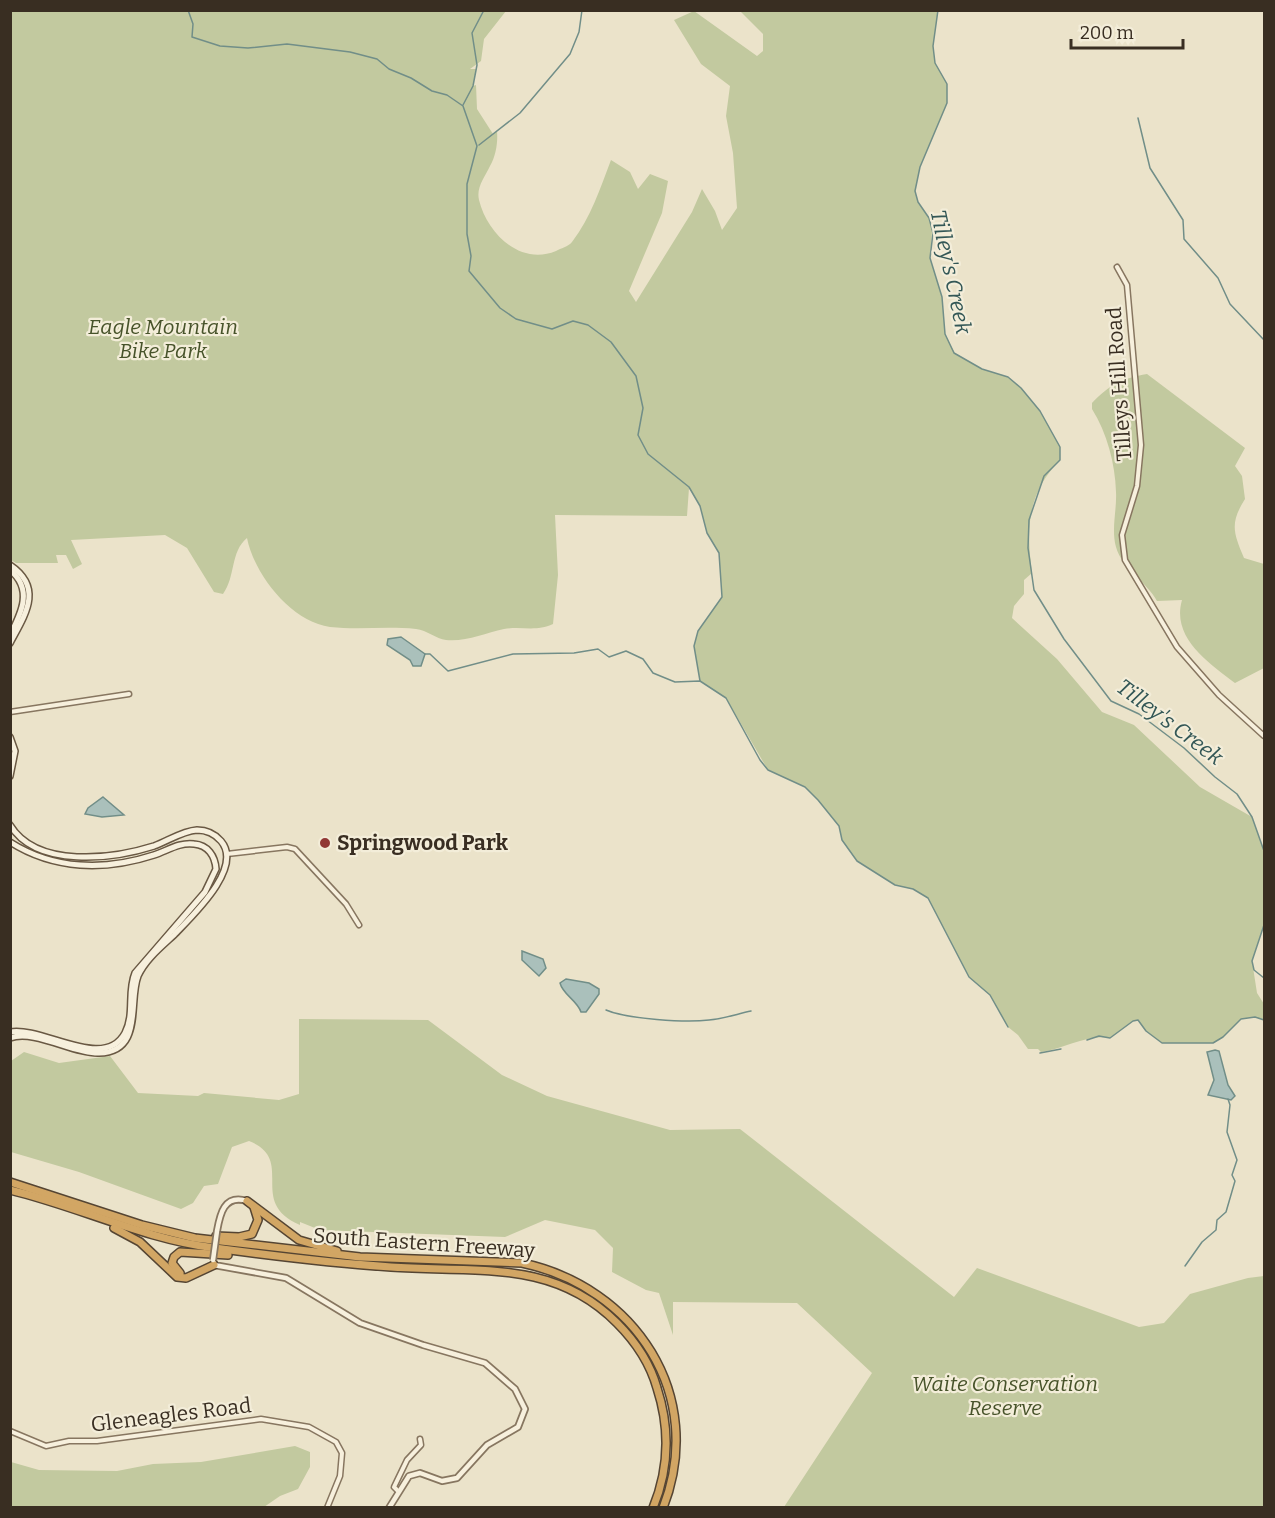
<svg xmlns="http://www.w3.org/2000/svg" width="1275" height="1518" font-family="Bitter,serif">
	<rect width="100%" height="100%" fill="#ebe3ca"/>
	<g fill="#c2c99f">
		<path d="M11 11H506L484 39 481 61 470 69H476L473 86 476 85 477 109 493 134 497 131C498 142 496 156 490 166 485 177 476 187 479 200 487 233 520 266 556 251 561 248 568 247 572 242 591 217 600 189 611 160L630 172 638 189 650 174 668 181 662 213 629 291 636 302 692 212 702 189 715 211 722 230 737 208 733 153 726 116 730 86 701 64 674 20 694 11 757 56 763 51V34L740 11H938L933 46 935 63 947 84V103L920 167 915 191 918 202 929 218 932 232 930 258 942 297 945 334 955 353 982 369 1008 377 1021 388 1040 411 1060 447V460C1027 494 1026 528 1032 573L1024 580V594L1014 606 1012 618 1057 659 1102 712 1134 725 1200 787 1252 817 1264 851V925L1252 961 1257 993 1264 1004V1020L1255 1017 1241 1019 1223 1037 1213 1043H1162L1146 1031 1138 1020 1133 1021 1110 1038C1086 1034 1065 1049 1041 1052L1038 1049H1028L1018 1035 1008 1027 990 995 969 977 928 898 913 889 895 885 857 861 842 840 839 826 818 800 805 787 768 770 726 698 700 681 694 646 698 631 722 597 719 553 707 533 700 506 689 488 687 516 555 515 558 575 553 624C536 632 522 626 504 629 485 633 466 642 446 640 436 639 427 630 416 629 387 626 359 630 330 627 291 622 254 574 247 538 230 552 236 576 223 594L214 592 187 548 165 535 71 540 82 564 73 569 66 555H56L58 563H16L11 560Z"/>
		<path d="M1147 374 1245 448 1235 466 1242 476 1245 499C1230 523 1233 532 1244 558L1264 564V668L1235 683C1209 663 1171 638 1182 600L1157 601C1146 581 1122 569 1116 547 1111 529 1117 510 1116 492 1115 463 1107 433 1092 409V403C1109 385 1123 378 1147 374Z"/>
		<path d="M299 1019 428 1020 502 1075 547 1096 670 1130 740 1129 954 1297 977 1268 1139 1327 1164 1323 1190 1294 1248 1278 1264 1276V1507H784L872 1373 797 1303 673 1302V1335L659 1293 646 1290 612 1272 613 1248 595 1230 545 1220 505 1237 320 1230 300 1222V1225C246 1202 297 1160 249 1141L232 1147 218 1184 204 1186 193 1203 181 1209 79 1172 11 1152V1061L24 1052 59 1063 110 1056 138 1093 198 1096 204 1093 279 1100 299 1094Z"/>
		<path d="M295 1446 310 1452V1467L298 1489 280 1496 264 1507H11V1462L39 1470 117 1471 153 1464 201 1462Z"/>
	</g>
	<g fill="#aac0bb" stroke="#718e88" stroke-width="1.5">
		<path d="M401 637 425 654 421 666H413L410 660 387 645 388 639Z"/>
		<path d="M103 797 124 815 102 817 85 814 88 808Z"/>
		<path d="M522 951 543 959 546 968 539 976 522 960Z"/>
		<path d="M566 979 589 983 599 989V994L586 1012H581C577 1000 563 995 560 983Z"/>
		<path d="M1215 1050 1219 1051 1228 1085 1235 1096 1231 1100 1208 1095 1214 1080 1207 1052Z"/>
	</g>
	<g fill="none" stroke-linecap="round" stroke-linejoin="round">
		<g stroke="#718e88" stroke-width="1.5">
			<path d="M188 10 193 24 192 37 220 46 248 48 287 44 350 52 377 59 389 69 411 78 432 91 447 95 463 106 477 146 467 184V234L471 256 469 271 500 308 516 319 552 329 573 321 588 325 611 342 636 376 643 408 638 435 648 454 689 487 700 506 707 533 719 553 722 597 698 631 694 646 700 681"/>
			<path d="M938 10 933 46 935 63 947 84V103L920 167 915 191 918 202 929 218 933 233 930 258 942 297 945 334 954 353 982 369 1008 377 1021 388 1040 411 1060 447V460L1044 476 1029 520 1028 548 1034 590 1064 639 1111 701 1139 714 1184 748 1215 777 1237 794 1252 817 1264 851V897"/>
			<path d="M463 105 473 86 477 65 472 33 484 10"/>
			<path d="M1138 118 1150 168 1183 220 1184 239 1218 278 1230 304 1264 340"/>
			<path d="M479 145 520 113 570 54 579 32 582 10"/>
			<path d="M425 654H430L448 671 513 654 574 653 598 649 609 657 626 651 643 659 653 673 675 682 700 681 726 698 760 760 768 770 805 787 818 800 839 826 842 840 857 861 895 885 913 889 928 898 969 977 990 995 1008 1027"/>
			<path d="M1264 925 1252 961 1254 970 1264 978"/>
			<path d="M606 1010C627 1019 686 1023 709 1020 723 1019 737 1014 751 1011"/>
			<path d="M1087 1040 1099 1036 1110 1038 1133 1021 1138 1020 1146 1031 1162 1043H1213L1223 1037 1241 1019 1255 1017 1264 1020"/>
			<path d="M1040 1053 1061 1049"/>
			<path d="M1185 1266 1202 1242 1216 1230 1217 1220 1226 1212 1235 1181 1232 1175 1237 1160 1227 1132 1230 1105 1228 1099"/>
		</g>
		<defs>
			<g id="minor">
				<path d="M1117 267 1127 285 1141 445 1137 486 1122 535 1125 560 1177 647 1219 695 1264 736"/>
				<path d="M10 712 129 694"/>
				<path d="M227 854 287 847 295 849 346 904 359 925"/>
				<path d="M10 1431 46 1446 69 1441H97L261 1419 309 1427 336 1442 342 1453 340 1476 327 1508"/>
				<path d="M397 1490 394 1487 407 1460 421 1445 420 1439"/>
			</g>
			<g id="tertiary">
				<path d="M217 1231C220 1214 224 1194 247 1201"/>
				<path d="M214 1263V1265L286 1278 360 1323 423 1345 485 1363 515 1389 525 1409 518 1427 487 1445 457 1478 442 1481 420 1473 409 1476 389 1508"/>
			</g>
			<g id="secondary">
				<path d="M10 565C44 588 25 615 10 643"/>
				<path d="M10 570C33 589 22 612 10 635"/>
				<path d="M10 737 15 751 10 776"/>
				<path d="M10 825C37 869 113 859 154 846 168 841 182 831 197 830 206 830 215 834 221 841 244 868 192 916 174 935 161 947 145 960 138 976 128 1001 144 1052 99 1053 74 1054 34 1029 10 1038"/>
				<path d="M10 842C54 870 105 871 154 855 167 851 179 842 194 844 208 845 215 856 216 869L205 892 135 973C127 992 135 1014 125 1033 104 1072 43 1026 10 1032"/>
			</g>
			<g id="motorway">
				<path d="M10 1182 142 1225 195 1238 360 1257 522 1263C635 1287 707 1395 663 1508"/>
				<path d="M10 1190C80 1207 144 1239 215 1248 274 1256 332 1263 391 1267 474 1273 553 1258 617 1323 635 1341 650 1363 657 1388 670 1428 669 1469 653 1508"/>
				<path d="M247 1201 299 1240 337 1251"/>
				<path d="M114 1228 140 1242 177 1277 186 1278 214 1265"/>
				<path d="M216 1236 239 1237 252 1234 258 1220 254 1207"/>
				<path d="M180 1273 172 1263 174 1257 180 1252 228 1255"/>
			</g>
		</defs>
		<use href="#minor" stroke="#877660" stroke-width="7"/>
		<use href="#tertiary" stroke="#877660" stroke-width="8"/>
		<use href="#secondary" stroke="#695843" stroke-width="8"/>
		<use href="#motorway" stroke="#554533" stroke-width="10"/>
		<use href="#minor" stroke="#f7f0dd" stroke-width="4"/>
		<use href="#tertiary" stroke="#f7f0dd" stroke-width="4.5"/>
		<use href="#secondary" stroke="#f7f0dd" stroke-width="5"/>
		<use href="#motorway" stroke="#d2a664" stroke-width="7"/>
		<defs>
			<path id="tertiary-bridge" d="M213 1260 217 1231"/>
		</defs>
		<use href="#tertiary-bridge" stroke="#877660" stroke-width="8" stroke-linecap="butt"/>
		<use href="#tertiary-bridge" stroke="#f7f0dd" stroke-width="4.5"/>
	</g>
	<circle fill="#913835" stroke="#f3edd9" stroke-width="2" cx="325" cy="843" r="6"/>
	<g text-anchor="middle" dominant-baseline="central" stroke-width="4.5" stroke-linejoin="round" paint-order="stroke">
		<g font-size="21" font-style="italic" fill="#47532a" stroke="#f3edd9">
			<text x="163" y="327">Eagle Mountain<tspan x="163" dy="24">Bike Park</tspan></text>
			<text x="1005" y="1384">Waite Conservation<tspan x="1005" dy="24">Reserve</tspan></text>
		</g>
		<g font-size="21" fill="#392e22" stroke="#f3edd9">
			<text transform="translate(1119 384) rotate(-94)">Tilleys Hill Road</text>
			<text transform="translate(424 1243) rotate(4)">South Eastern Freeway</text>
			<text transform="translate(171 1415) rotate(-7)">Gleneagles Road</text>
		</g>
		<g font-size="21" font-weight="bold" fill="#392e22" stroke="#f3edd9" text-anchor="start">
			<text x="337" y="843">Springwood Park</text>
		</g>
		<g font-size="22" font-style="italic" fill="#335756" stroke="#f3edd9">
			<text transform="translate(951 272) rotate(78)">Tilley's Creek</text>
			<text transform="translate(1170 722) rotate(37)">Tilley's Creek</text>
		</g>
	</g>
	<rect width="1275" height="1518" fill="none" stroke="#392e22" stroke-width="24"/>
	<path d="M1071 39v9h112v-9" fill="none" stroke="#392e22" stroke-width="3"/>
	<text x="1080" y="39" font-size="18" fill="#392e22" stroke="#f3edd9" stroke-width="4.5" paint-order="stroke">200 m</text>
</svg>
